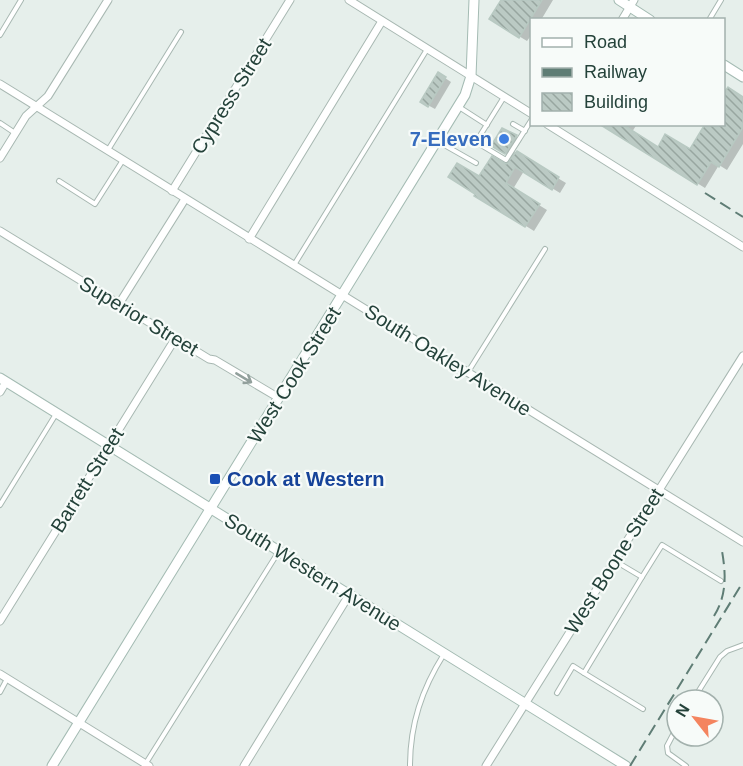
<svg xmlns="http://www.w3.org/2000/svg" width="743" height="766" font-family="Helvetica,sans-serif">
	<defs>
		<pattern id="building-back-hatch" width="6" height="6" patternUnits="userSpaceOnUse" patternTransform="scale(1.5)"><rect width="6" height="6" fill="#bbcac4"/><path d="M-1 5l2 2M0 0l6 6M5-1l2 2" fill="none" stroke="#98a6a0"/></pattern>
	</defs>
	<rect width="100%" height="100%" fill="#e6efeb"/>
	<g fill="#0003">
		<path d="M503 0H553L541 20H532V34L527 41 491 19Z"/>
		<path d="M439 74 451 82 435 109 422 102Z"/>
		<path d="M743 98V144L727 170 719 165 705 188 602 124H637L632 132 658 148 690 151 724 124Z"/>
		<path d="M503 130 522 140 514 152 566 183 560 193 524 171 513 189 547 210 534 231 476 195 480 178 507 166 513 158 494 146Z"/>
	</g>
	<g fill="url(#building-back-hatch)" stroke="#b8c9c2" stroke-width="1.5">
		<path d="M501 0H542L519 38 489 19Z"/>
		<path d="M438 72 446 77 428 107 420 102Z"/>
		<path d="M728 87 743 97V127L719 167 711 162 697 185 599 124H622L658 147 665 134 690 149 705 124H723V94Z"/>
		<path d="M502 128 517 135 505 154 493 147 492 144Z"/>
		<path d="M517 151 559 177 552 190 515 167 506 183 540 204 525 227 474 196 475 194 448 177 457 163 479 176 492 156 506 164Z"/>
	</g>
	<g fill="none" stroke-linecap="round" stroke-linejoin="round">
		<defs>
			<g id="lane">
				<path d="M709 20 721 0"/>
				<path d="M0 35 21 0"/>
				<path d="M504 97 476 142 506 160 532 119"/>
				<path d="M459 107 487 125"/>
				<path d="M0 123 15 133"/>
				<path d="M513 124 525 131"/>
				<path d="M439 142 476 163"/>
				<path d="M108 150 181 32"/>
				<path d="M59 181 95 204 123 160"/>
				<path d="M294 265 426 51"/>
				<path d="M468 372 545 249"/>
				<path d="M0 505 56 414"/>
				<path d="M615 561 642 577 662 545 721 581"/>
				<path d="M584 673 643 709"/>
				<path d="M0 692 7 679"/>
				<path d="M557 693 573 666 584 673 642 577"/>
				<path d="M693 700 720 657 727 651 743 645"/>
				<path d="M677 727 667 746 668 753 686 766"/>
				<path d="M146 763 279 551"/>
				<path d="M410 766C410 724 422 689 444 654"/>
			</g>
			<g id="street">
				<path d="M349 0 532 114"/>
				<path d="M622 20 634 0"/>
				<path d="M0 84 743 542"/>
				<path d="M547 124 743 247"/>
				<path d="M0 158 26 116 48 96 108 0"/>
				<path d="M172 191 290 0"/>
				<path d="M0 231 209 359 215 360 279 398"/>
				<path d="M249 239 382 21"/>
				<path d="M119 304 185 199"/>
				<path d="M0 392 6 382"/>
				<path d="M0 621 175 339"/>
				<path d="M0 674 149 766"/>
				<path d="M244 766 349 595"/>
				<path d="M486 766 743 356"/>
			</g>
			<g id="secondary">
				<path d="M619 0 650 20"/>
				<path d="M724 65 743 77"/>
				<path d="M0 378 626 766"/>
				<path d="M52 766 465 95 471 76 474 0"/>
			</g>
		</defs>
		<use href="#lane" stroke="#a8b8b2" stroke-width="6"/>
		<use href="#street" stroke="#a8b8b2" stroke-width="9"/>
		<use href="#secondary" stroke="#a4bbb3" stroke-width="11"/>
		<use href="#lane" stroke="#fff" stroke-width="4"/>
		<use href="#street" stroke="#fff" stroke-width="7"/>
		<use href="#secondary" stroke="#fff" stroke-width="9"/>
		<g stroke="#5f7d75" stroke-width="2" stroke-dasharray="12 6" stroke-linecap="butt">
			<path d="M705 193 743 217"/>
			<path d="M714 616C727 595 726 574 722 551"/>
			<path d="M630 766 743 582"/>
		</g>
	</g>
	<defs><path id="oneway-shaft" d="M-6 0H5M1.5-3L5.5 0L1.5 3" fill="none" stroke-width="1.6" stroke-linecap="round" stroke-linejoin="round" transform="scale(1.5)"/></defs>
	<use stroke="#92a09c" href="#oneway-shaft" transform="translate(244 378) rotate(31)"/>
	<circle fill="#3f7fe0" stroke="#f7fbf9" stroke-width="2" cx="504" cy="139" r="6"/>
	<rect fill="#1a4fb4" stroke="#f7fbf9" stroke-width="2" x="209" y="473" width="12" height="12" rx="3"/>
	<g text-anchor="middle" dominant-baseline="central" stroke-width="4.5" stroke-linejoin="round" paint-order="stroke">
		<g font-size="20" fill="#24423a" stroke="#f7fbf9">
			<text transform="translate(231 96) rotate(-58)">Cypress Street</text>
			<text transform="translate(139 316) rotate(31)">Superior Street</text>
			<text transform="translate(448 360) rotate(32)">South Oakley Avenue</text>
			<text transform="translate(294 375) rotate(-58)">West Cook Street</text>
			<text transform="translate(87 480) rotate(-58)">Barrett Street</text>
			<text transform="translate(614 561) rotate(-58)">West Boone Street</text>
			<text transform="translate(313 572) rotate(32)">South Western Avenue</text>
		</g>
		<g font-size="20" font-weight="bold" fill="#366cbe" stroke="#f7fbf9" text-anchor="end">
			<text x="492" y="139">7-Eleven</text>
		</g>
		<g font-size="20" font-weight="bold" fill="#164399" stroke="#f7fbf9" text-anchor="start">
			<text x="227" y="479">Cook at Western</text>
		</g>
	</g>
	<rect x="530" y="18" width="195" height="108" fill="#f7fbf9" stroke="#a3b1ad" stroke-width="1.5"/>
	<rect x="542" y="38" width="30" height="9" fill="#ffffff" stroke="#a3b1ad" stroke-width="1.5"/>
	<text x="584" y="48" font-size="18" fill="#24423a">Road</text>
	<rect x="542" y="68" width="30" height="9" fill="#5f7d75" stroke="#a3b1ad" stroke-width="1.5"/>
	<text x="584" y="78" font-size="18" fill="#24423a">Railway</text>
	<rect x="542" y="93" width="30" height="18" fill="url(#building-back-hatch)" stroke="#a3b1ad" stroke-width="1.5"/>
	<text x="584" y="108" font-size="18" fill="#24423a">Building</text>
	<g transform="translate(695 718) rotate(301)"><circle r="28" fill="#f7fbf9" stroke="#a3b1ad" stroke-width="1.5"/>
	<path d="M0-4.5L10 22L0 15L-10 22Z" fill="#f4845f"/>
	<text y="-9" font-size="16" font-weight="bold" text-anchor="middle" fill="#24423a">N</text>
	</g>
</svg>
